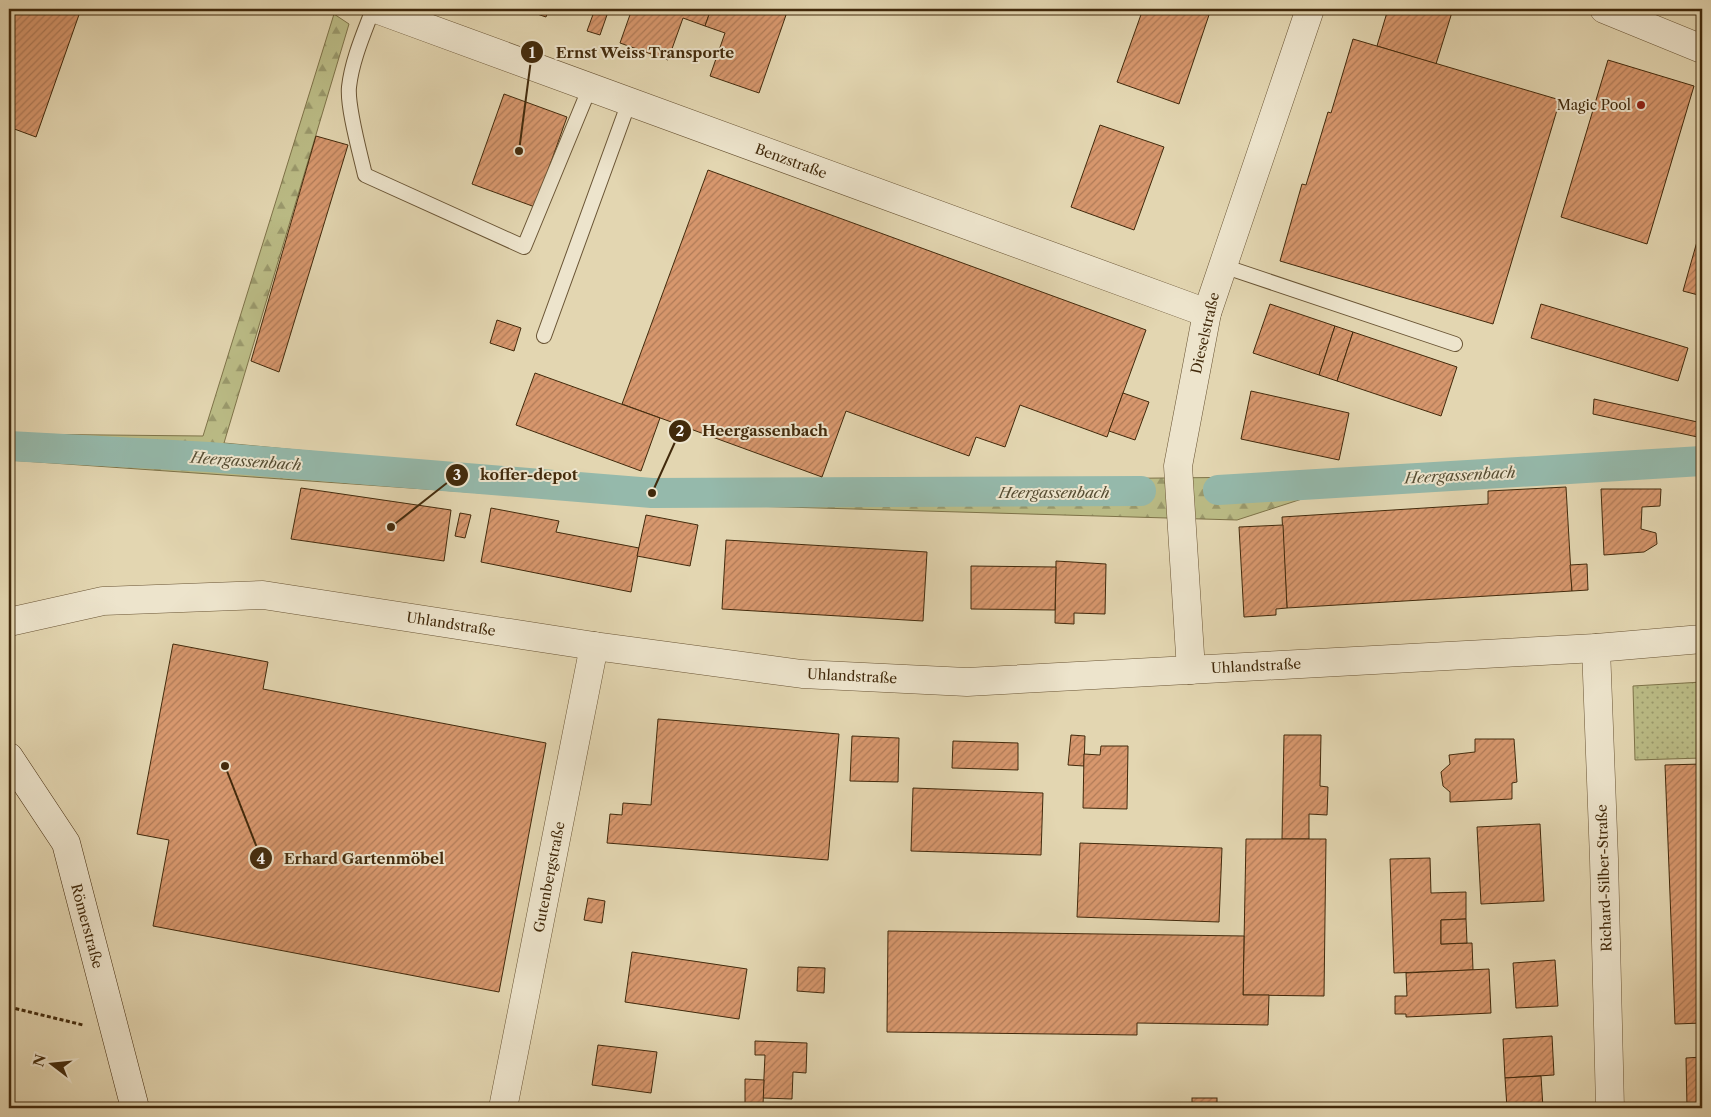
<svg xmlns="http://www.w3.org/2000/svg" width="1711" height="1117" font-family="'Libre Caslon Text',serif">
	<defs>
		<pattern id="grass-dots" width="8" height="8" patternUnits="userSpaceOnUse" patternTransform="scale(1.25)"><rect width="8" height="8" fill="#bbbc86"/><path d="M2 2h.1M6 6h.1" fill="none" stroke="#9a996c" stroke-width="1.8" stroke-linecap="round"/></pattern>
		<pattern id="forest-firs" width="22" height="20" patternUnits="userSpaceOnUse" patternTransform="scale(1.25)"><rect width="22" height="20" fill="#bbbc86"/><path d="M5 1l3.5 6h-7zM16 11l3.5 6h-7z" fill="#9a996c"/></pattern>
		<pattern id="building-hatch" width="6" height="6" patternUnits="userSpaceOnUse" patternTransform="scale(1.25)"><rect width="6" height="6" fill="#d7976d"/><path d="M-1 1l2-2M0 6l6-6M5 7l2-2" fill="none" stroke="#b07b58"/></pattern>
	</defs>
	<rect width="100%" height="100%" fill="#e3d6b1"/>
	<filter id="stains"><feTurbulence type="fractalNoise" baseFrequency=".004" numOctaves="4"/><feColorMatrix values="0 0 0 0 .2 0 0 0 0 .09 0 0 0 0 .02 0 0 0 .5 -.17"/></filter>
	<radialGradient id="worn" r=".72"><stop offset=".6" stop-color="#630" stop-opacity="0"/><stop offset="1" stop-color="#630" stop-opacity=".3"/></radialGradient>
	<path fill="url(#grass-dots)" stroke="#7e7349" d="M1702 682V758L1635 760 1633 686Z"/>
	<path fill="url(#forest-firs)" stroke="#7e7349" d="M334 14 349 24 224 443 642 483 1373 476 1237 520 611 502 9 460V434L203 436Z"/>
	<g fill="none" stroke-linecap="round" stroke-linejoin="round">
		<g stroke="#95b9ab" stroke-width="30">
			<path d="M9 446 209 457 652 493 1141 491"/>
			<path d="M1218 490 1702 461"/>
		</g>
	</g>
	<g fill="url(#building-hatch)" stroke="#422a0c">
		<path d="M9 9H81L36 137 9 127Z"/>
		<path d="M522 9H549L546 17Z"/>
		<path d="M595 9 608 12 600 35 587 31Z"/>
		<path d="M632 9H711L705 26 683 18 668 60 620 43Z"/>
		<path d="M711 9H768L786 15 759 93 710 76 725 33 705 26Z"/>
		<path d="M768 9H786L784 14Z"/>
		<path d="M1143 9H1211L1179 104 1117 82Z"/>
		<path d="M1388 9H1453L1436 64 1377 46Z"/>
		<path d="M1353 39 1560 100 1493 324 1280 261 1302 184 1306 185 1328 112 1331 113Z"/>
		<path d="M1608 60 1694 86 1647 244 1561 217Z"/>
		<path d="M504 94 567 117 535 207 472 184Z"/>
		<path d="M1100 125 1164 147 1134 230 1071 207Z"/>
		<path d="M316 136 348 145 279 372 251 361Z"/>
		<path d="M708 170 1146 330 1107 437 1020 405 1005 447 976 437 969 456 846 411 822 477 622 404Z"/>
		<path d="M1702 224V296L1683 291Z"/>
		<path d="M1270 304 1335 326 1319 375 1253 353Z"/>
		<path d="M1541 304 1688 348 1678 381 1531 338Z"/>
		<path d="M497 320 521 328 514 351 490 343Z"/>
		<path d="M1335 326 1353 332 1337 381 1319 375Z"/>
		<path d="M1353 332 1457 367 1441 416 1337 381Z"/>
		<path d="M535 373 660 418 641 471 516 425Z"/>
		<path d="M1251 391 1349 413 1339 460 1241 439Z"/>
		<path d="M1123 393 1149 402 1135 440 1109 431Z"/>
		<path d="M1594 399 1702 423V438L1593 414Z"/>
		<path d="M1698 479H1702V507L1700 508Z"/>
		<path d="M1566 487 1572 591 1287 608 1282 517 1488 504V491Z"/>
		<path d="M301 488 451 510 444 561 291 539Z"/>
		<path d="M1601 489H1661L1660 506 1642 507 1641 529 1656 533 1657 544 1644 552 1604 555Z"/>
		<path d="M491 508 559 521 556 532 639 548 631 592 481 562Z"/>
		<path d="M460 513 471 515 465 538 455 536Z"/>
		<path d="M646 515 698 525 690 566 637 556Z"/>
		<path d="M1283 525 1287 608 1276 609V615L1244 617 1239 527Z"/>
		<path d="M726 540 927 552 923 621 722 609Z"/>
		<path d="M1056 561 1106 564 1105 614 1074 613V624L1055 623Z"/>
		<path d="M1587 564 1588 590 1572 591 1570 565Z"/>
		<path d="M971 566 1056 567 1055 610 971 609Z"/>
		<path d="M173 644 268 662 263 689 546 743 499 992 153 926 169 840 137 834Z"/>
		<path d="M658 719 839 734 828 860 607 843 610 814 622 815 623 803 651 805Z"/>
		<path d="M1071 735 1085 736 1084 766 1068 765Z"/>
		<path d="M1284 735H1321L1320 786 1328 787 1327 815 1309 814V839H1282Z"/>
		<path d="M852 736 899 738 898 782 850 781Z"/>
		<path d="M1475 739H1514L1517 782 1512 783V799L1450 802V792L1443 786 1441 772 1450 764 1449 755 1475 752Z"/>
		<path d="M953 741 1018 743V770L952 768Z"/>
		<path d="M1101 746H1128L1127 809 1083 808 1084 754 1100 755Z"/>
		<path d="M1702 764V1023L1675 1024 1665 765Z"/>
		<path d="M913 788 1043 793 1041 855 911 851Z"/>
		<path d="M1540 824 1544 901 1481 904 1477 827Z"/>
		<path d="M1246 839H1326L1324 996 1243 995Z"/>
		<path d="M1080 843 1222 848 1219 922 1077 917Z"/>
		<path d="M1430 858 1431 893 1466 892V919L1441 920V944L1472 943 1473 970 1394 973 1390 859Z"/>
		<path d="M588 898 605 901 602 923 584 920Z"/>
		<path d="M1466 919 1467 943 1441 944V920Z"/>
		<path d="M888 931 1244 936 1243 995H1269L1268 1025 1137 1023V1035L887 1032Z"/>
		<path d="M632 952 747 969 739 1019 625 1002Z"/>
		<path d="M1555 960 1558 1006 1516 1008 1513 963Z"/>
		<path d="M798 967 825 968 824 993 797 991Z"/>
		<path d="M1489 969 1491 1013 1406 1017V1014H1395V996H1407L1406 973Z"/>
		<path d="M1552 1036 1554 1075 1505 1078 1503 1039Z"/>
		<path d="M755 1041 807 1043 806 1073 793 1072 792 1099 763 1098 765 1055H755Z"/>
		<path d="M598 1045 657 1052 651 1093 592 1085Z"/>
		<path d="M1702 1057V1106L1687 1107 1686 1058Z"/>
		<path d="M1541 1076 1543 1108H1507L1505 1078Z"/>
		<path d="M745 1079 764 1080 763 1105 745 1104Z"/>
		<rect x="1192" y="1098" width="25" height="10"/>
	</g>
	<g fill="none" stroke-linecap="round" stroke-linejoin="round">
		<defs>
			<g id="service">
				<path d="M373 9C364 33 352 60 349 87 347 107 360 153 365 175L524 247 590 87"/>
				<path d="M1223 266 1455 344"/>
				<path d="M544 336 629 102"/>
			</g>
			<g id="minor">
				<path d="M376 9 1207 313"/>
				<path d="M1604 9 1702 49"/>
				<path d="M9 622 103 601 263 595 594 646 802 674 967 682 1596 648 1702 639"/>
				<path d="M1596 648 1604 859 1610 1108"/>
				<path d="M1191 670 1178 466 1207 313 1310 9"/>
				<path d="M503 1108 594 646"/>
			</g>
			<path id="secondary" d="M9 757 66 843 135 1108"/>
		</defs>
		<use href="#service" stroke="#6a5535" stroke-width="16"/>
		<use href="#minor" stroke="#6a5535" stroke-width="29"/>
		<use href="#secondary" stroke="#422a0c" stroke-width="29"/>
		<path stroke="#422a0c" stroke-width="3" stroke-dasharray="4 2.5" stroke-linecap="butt" d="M9 1007 83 1025"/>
		<use href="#service" stroke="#ede4cc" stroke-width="14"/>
		<use href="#minor" stroke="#ede4cc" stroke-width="28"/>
		<use href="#secondary" stroke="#ede4cc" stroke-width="28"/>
	</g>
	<circle fill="#8f2418" stroke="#ede4cc" stroke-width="2" cx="1641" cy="105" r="5"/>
	<g text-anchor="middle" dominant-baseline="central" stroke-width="4" stroke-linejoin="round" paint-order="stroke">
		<g font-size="14" fill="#422a0c" stroke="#ede4cc" text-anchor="end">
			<text x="1631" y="105">Magic Pool</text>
		</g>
		<g font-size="14" fill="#422a0c" stroke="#ede4cc">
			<text transform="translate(791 161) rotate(20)">Benzstraße</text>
			<text transform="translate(1205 333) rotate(-77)">Dieselstraße</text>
			<text transform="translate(451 624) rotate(9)">Uhlandstraße</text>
			<text transform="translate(1256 666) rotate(-3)">Uhlandstraße</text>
			<text transform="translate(852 676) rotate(3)">Uhlandstraße</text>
			<text transform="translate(549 877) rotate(-79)">Gutenbergstraße</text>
			<text transform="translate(1604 878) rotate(-92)">Richard-Silber-Straße</text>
			<text transform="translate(87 926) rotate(75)">Römerstraße</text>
		</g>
		<g font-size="15" font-style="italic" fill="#574e34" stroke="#ede4cc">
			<text transform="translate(246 461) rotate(4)">Heergassenbach</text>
			<text transform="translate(1460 475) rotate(-3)">Heergassenbach</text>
			<text x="1054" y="492">Heergassenbach</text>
		</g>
	</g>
	<path fill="none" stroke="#422a0c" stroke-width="2" d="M519 151L532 52M652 493L680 431M391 527L457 475M225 766L261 858"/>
	<g fill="#422a0c" stroke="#ede4cc" stroke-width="2">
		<circle cx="519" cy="151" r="5"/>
		<circle cx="652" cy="493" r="5"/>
		<circle cx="391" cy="527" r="5"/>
		<circle cx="225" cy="766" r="5"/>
		<circle cx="532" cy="52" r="12"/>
		<circle cx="680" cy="431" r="12"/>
		<circle cx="457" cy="475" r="12"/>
		<circle cx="261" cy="858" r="12"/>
	</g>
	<g font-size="15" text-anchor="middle" font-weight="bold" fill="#fff">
		<text x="532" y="58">1</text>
		<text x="680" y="436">2</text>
		<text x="457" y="480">3</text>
		<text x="261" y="864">4</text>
	</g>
	<g font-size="15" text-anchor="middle" font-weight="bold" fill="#422a0c" stroke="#ede4cc" stroke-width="4" stroke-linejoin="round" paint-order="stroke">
		<text x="645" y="58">Ernst Weiss Transporte</text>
		<text x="765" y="436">Heergassenbach</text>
		<text x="529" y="480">koffer-depot</text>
		<text x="364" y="864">Erhard Gartenmöbel</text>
	</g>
	<rect width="1711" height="1117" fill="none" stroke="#e3d6b1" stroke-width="30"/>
	<rect x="10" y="10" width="1691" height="1097" fill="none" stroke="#422a0c" stroke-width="2.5"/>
	<rect x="15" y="15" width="1681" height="1087" fill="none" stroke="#422a0c"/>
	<g transform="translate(52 1064) rotate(286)" stroke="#ede4cc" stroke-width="4" paint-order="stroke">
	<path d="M0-4L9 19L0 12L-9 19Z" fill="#422a0c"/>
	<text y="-8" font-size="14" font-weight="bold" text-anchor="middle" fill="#422a0c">N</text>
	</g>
	<rect width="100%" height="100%" filter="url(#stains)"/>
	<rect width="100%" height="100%" fill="url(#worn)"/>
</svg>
